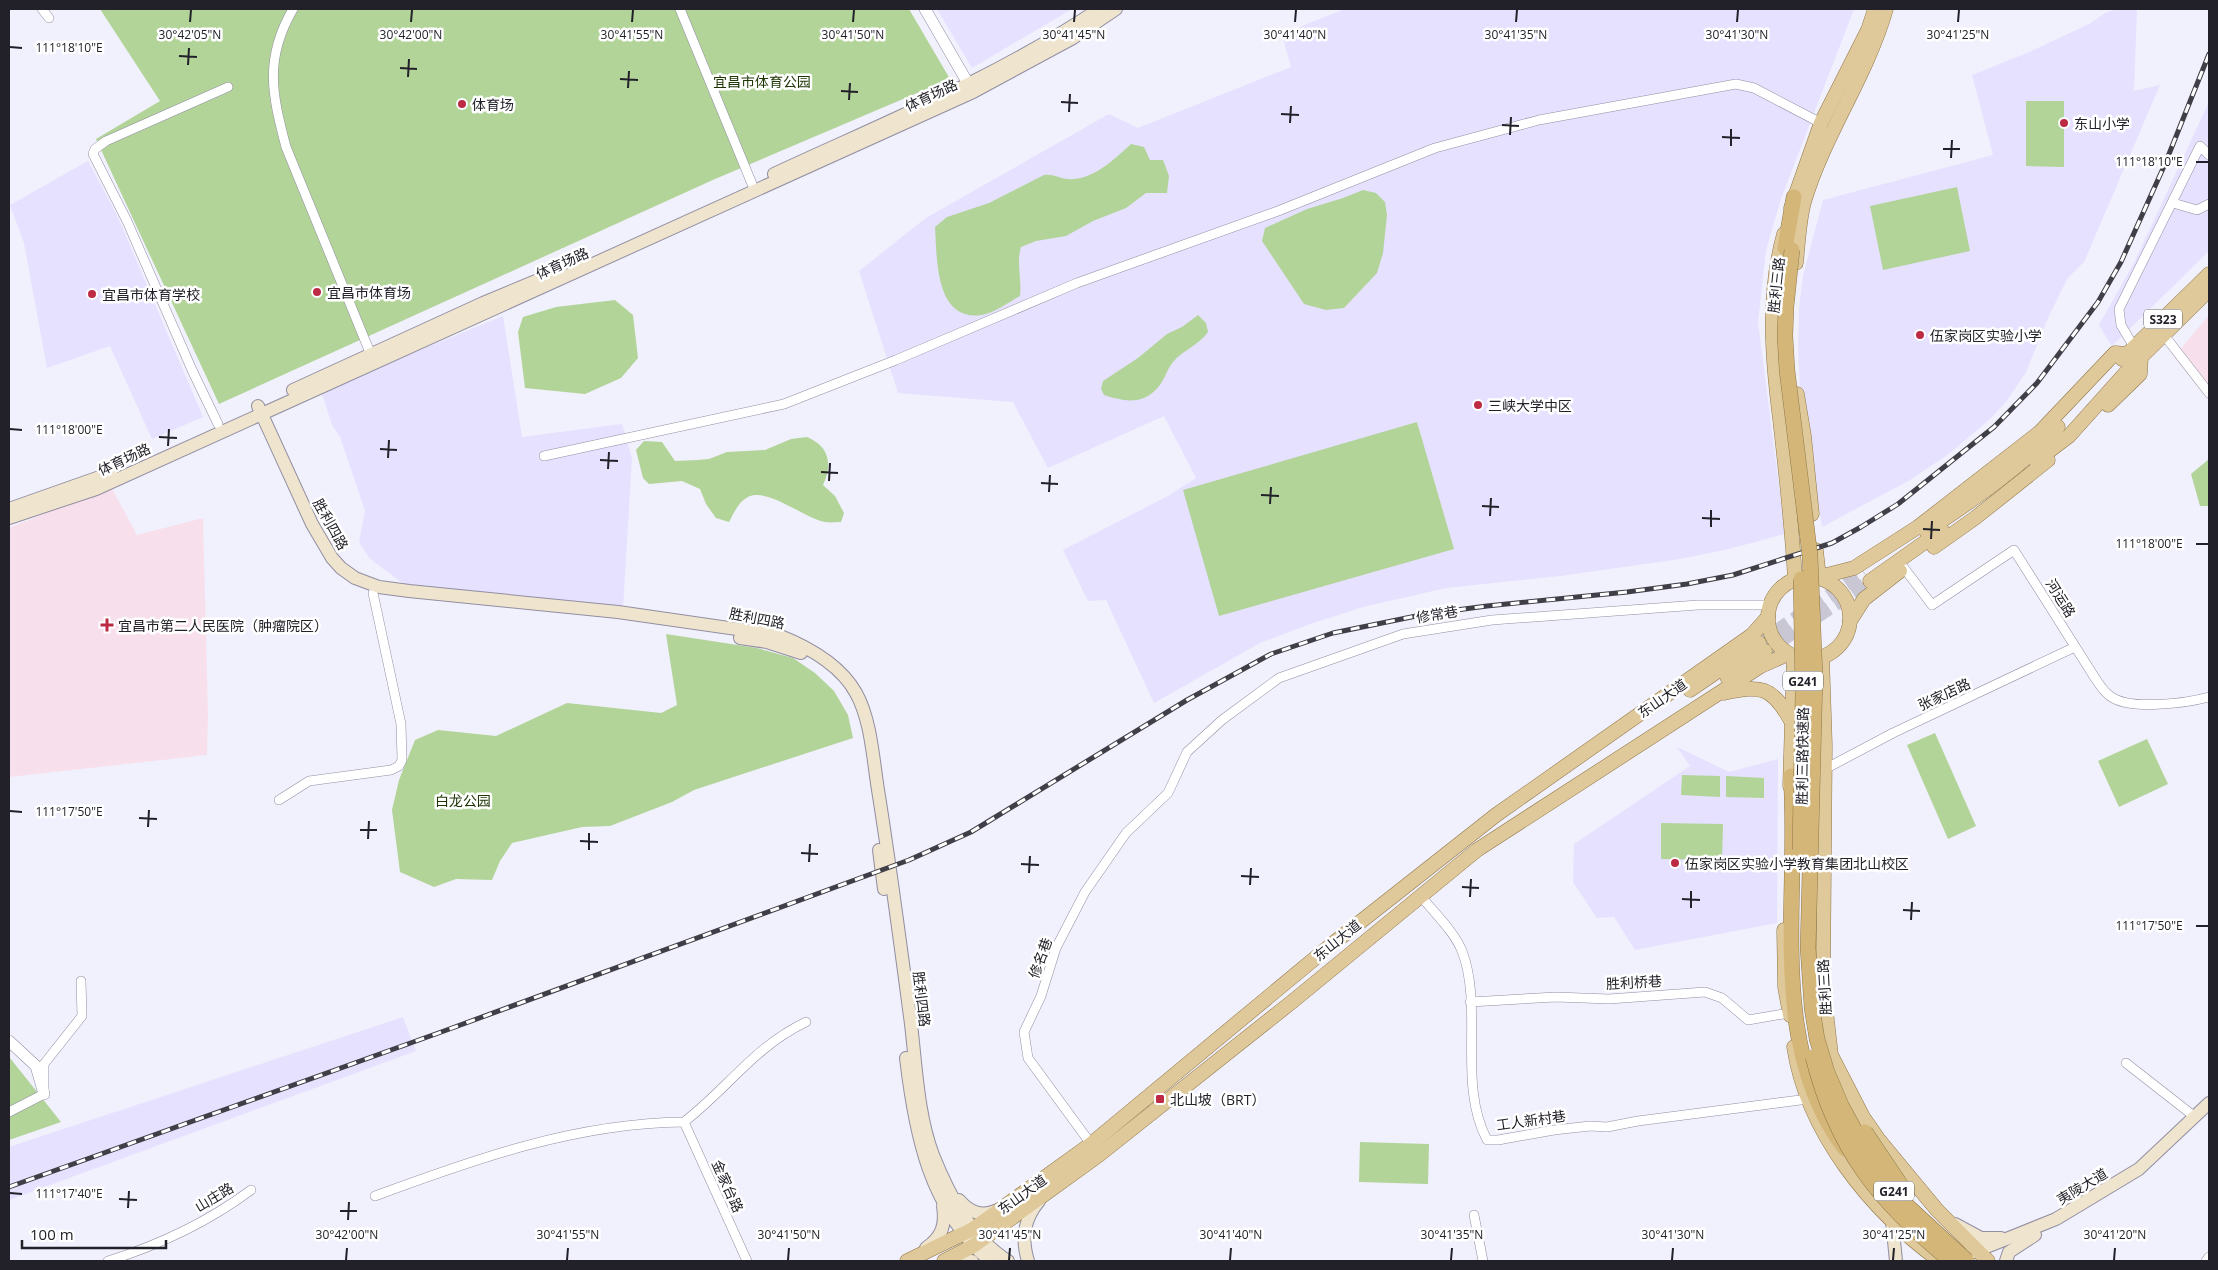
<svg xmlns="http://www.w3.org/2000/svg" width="2218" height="1270" font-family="'Open Sans','Noto Sans SC',sans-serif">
	<rect width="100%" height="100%" fill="#f1f0fd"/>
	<g fill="#e5e1ff">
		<path d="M937 9H1072L972 68Z"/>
		<path d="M1345 9H1854L1781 199 1766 250 1758 322 1785 534 1729 549 1680 559 1560 576 1446 588 1363 607 1310 624 1260 643 1154 703 1106 600 1088 601 1063 550 1168 496 1196 478 1164 416 1048 468 1013 402 898 393 859 271 926 218 1109 114 1138 128 1291 67 1282 34Z"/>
		<path d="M2119 9H2137L2134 91 2160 85 2084 262 2067 279 2047 320 2026 372 2006 402 1990 419 1950 453 1910 480 1822 527 1800 388 1798 350 1799 308 1803 276 1823 200 1993 155 1972 75 2027 53 2089 24 2107 12Z"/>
		<path d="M2209 102V251L2112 346 2099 325 2135 261Z"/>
		<path d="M88 161 117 215 203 417 152 439 110 346 47 368 24 243 10 205Z"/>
		<path d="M503 316 522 437 622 424 632 458 623 608 408 587 370 559 359 542 365 511 340 437 332 425 321 391Z"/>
		<path d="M1677 747 1729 772 1778 759 1777 923 1635 950 1614 917 1597 918 1573 882 1574 844 1690 766Z"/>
		<path d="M403 1017 416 1051 9 1200V1147Z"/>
	</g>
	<g fill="#f7e0ec">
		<path d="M2209 315V401L2174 357Z"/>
		<path d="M111 487 137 535 203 518 208 715 207 755 9 777V528Z"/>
	</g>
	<g fill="#b2d498">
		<path d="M100 9H909L950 79 715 179 219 404 96 139 160 101Z"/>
		<path d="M2026 101H2064V167L2026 166Z"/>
		<path d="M1131 144 1144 147 1150 160H1163L1169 176 1167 193H1146L1126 208 1093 221 1066 236 1036 241 1021 247C1016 263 1022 279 1020 296 1009 302 995 313 982 315 935 322 937 259 935 227L947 217 989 203 1044 175C1053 174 1059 178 1067 179 1093 181 1113 160 1131 144Z"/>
		<path d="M1957 187 1970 251 1883 270 1870 206Z"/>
		<path d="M1363 190 1376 193 1385 202 1387 215 1383 253 1377 273 1344 308 1326 310 1304 304 1262 241 1265 228 1307 209 1343 198Z"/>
		<path d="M615 300 633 315 638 358 621 378 585 394 525 388 518 332 523 317 556 307Z"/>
		<path d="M1198 315 1206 323 1208 332C1199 345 1183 350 1173 362 1167 369 1165 379 1159 386 1144 405 1125 402 1104 395L1101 389 1103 381 1138 358 1167 334 1182 327Z"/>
		<path d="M1417 422 1454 549 1219 616 1183 490Z"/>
		<path d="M807 437C829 446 833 464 823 485L835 496 844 513 841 522C836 522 830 523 825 522 804 518 767 487 748 497 738 502 734 513 729 522L716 518 706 504 700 489 682 481 649 484 643 478 636 450 644 441 662 442 675 461 697 460 709 459 727 452 765 450 791 439Z"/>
		<path d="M2209 459V506H2200L2191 474Z"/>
		<path d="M666 634 757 648 793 658 815 673 834 691 848 715 853 738 694 790 672 802 610 826 582 827 512 843 500 861 492 880 456 879 434 887 400 872 392 810 399 780 415 740 438 730 496 736 567 703 661 713 677 705Z"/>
		<path d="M1935 733 1976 826 1948 839 1907 745Z"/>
		<path d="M2147 739 2168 784 2119 807 2098 761Z"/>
		<path d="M1682 775 1720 776V797L1681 795Z"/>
		<path d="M1726 776 1764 778V798L1726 797Z"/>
		<path d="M1661 823 1723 824 1722 860 1661 859Z"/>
		<path d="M9 1056 10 1058 61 1122 9 1140Z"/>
		<path d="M1360 1142 1429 1144 1428 1184 1359 1182Z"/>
	</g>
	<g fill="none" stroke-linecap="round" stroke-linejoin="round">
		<g stroke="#c8c7d3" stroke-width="14" stroke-dasharray="14 7" stroke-linecap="butt">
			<path d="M1759 643 1864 572"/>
			<path d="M1765 651 1870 581"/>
		</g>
		<defs>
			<g id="minor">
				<path d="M42 9 49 18"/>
				<path d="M293 9C264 59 272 94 286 147L371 355"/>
				<path d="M680 9 752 184"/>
				<path d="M2173 203 2197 210 2209 204"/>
				<path d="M2164 335 2209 393"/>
				<path d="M2134 347 2121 325 2119 309 2200 146 2209 155"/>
				<path d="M218 424 192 370 127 221 93 154 95 149 106 141 228 87"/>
				<path d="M544 456 784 404 896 360 1077 283 1278 211 1435 148 1539 120 1736 84 1754 88 1821 123"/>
				<path d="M1904 568 1932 605 2014 550 2095 678C2099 684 2104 692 2110 696 2129 711 2187 703 2209 697"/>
				<path d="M1825 769 1893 733 2075 647"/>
				<path d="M279 800 309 781 391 770 399 766 402 760 401 724 373 593"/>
				<path d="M1421 896C1434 913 1454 931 1462 951 1484 1008 1457 1083 1487 1140H1498L1554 1130 1590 1126 1607 1127 1638 1121 1808 1099"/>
				<path d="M1470 1002 1556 997 1609 999 1705 992 1722 998 1748 1020 1789 1013"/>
				<path d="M2126 1063 2195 1117"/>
				<path d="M9 1112 44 1094V1064L82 1016 81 981"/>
				<path d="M684 1122 747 1261"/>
				<path d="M1091 1144 1028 1058 1024 1032 1041 996 1056 948 1085 892 1126 833 1168 793 1187 752 1222 720 1279 678 1403 634 1492 620 1698 605H1770"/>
				<path d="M375 1196C475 1159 576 1123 684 1122 727 1089 755 1046 806 1022"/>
				<path d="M1474 1215 1483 1261"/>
				<path d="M108 1261C159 1245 208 1222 251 1190"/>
				<path d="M2206 1261 2209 1257"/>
			</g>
			<g id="tertiary">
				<path d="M925 9 973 92"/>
				<path d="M9 1041 36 1066 44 1094"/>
			</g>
			<g id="secondary">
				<path d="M774 174C884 123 998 77 1099 9"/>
				<path d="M293 390 483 303 560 271"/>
				<path d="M258 406 312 524 332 558 341 568 355 578 379 587 409 591 618 612 778 635C806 646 840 664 856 693 872 722 873 762 879 796 891 872 901 948 911 1024 916 1066 918 1116 933 1155 949 1195 971 1238 1008 1261"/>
				<path d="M9 509 111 473"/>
				<path d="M9 518 96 489 973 92 1073 38 1116 9"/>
				<path d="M740 638 767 642 801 653"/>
				<path d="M879 850 884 889"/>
				<path d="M906 1058C915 1134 929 1208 990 1261"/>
				<path d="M959 1200C970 1213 982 1217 998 1210"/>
				<path d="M1892 1221 1896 1261"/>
				<path d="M1955 1224 1981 1238H2001"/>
				<path d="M926 1248C942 1237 946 1225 943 1206"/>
				<path d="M1954 1260 2056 1219 2139 1169 2209 1103"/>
				<path d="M965 1261H972"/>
				<path d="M1028 1261C1021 1238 1024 1219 1039 1201"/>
				<path d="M2006 1261 2009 1252 2035 1235"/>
			</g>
			<g id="primary">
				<path d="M1791 208 1821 123 1868 30 1875 9"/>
				<path d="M1784 234C1767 295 1772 357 1780 419 1786 472 1792 526 1795 579"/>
				<path d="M1796 263C1798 244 1799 221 1804 202 1824 135 1867 76 1886 9"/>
				<path d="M2122 359 2209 274"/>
				<path d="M1797 394 1804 436 1812 514"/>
				<path d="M2108 405 2140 374 2141 357"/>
				<path d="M2036 461 2069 436 2130 368 2209 290"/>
				<path d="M1926 531C1972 501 2020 468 2058 427"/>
				<path d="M1934 547 1975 518 2048 460"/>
				<path d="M1816 550 1819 577 1854 568 1918 527 2040 432 2115 353 2127 354"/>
				<circle cx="1809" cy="618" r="41"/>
				<path d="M1870 581 1942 530"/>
				<path d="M1850 621 1864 599 1900 571"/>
				<path d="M1822 657 1825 745 1823 985 1831 1055 1863 1117 1879 1140 1937 1210 1988 1261"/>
				<path d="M1727 677 1765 651"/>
				<path d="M1690 690 1759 643"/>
				<path d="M1724 693C1761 685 1772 686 1791 721"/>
				<path d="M1790 786 1794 657"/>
				<path d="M1784 930 1785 987 1790 1015"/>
				<path d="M1794 1047C1807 1133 1871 1211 1940 1261"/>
				<path d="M907 1261 973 1229 1091 1144 1331 945 1496 815 1752 635 1768 617"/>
				<path d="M944 1261 973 1246 1099 1155 1293 1001 1477 850 1761 666 1788 654"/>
			</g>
			<g id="trunk">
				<path d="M1785 248 1794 197"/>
				<path d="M1791 776C1800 897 1766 1045 1845 1149"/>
			</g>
		</defs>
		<use href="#minor" stroke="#918ea2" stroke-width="10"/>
		<use href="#tertiary" stroke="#918ea2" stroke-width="12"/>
		<use href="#secondary" stroke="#918ea2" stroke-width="14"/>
		<use href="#primary" stroke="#8f7747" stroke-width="15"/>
		<use href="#trunk" stroke="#8f7747" stroke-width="16"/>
		<use href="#minor" stroke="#fff" stroke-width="9"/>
		<use href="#tertiary" stroke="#fff" stroke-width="11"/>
		<use href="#secondary" stroke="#efe4cd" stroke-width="12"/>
		<use href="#primary" stroke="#dfc99a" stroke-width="14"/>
		<use href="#trunk" stroke="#d4b778" stroke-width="15"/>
		<defs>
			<path id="rail" d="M9 1187 444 1031 909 860 971 832 1187 700 1271 654 1333 633 1426 614 1487 606 1627 592 1687 584 1733 575 1832 543 1861 527 1898 504 1994 427 2037 383 2098 302 2121 262 2165 164 2209 54"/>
		</defs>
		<use href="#rail" stroke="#403f47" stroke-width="5"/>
		<use href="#rail" stroke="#fff" stroke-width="3" stroke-dasharray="9" stroke-linecap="butt"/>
		<defs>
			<g id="trunk-bridge">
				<path d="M1792 250 1786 307 1785 336 1787 370 1810 556 1815 677 1808 948 1812 1008 1817 1039 1827 1072 1841 1105 1875 1168 1903 1202 1967 1261"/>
				<path d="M1800 850 1803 694 1801 579"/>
				<path d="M1813 1057C1836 1149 1879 1202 1951 1261"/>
				<path d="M1865 1132 1904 1190"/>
			</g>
		</defs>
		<use href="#trunk-bridge" stroke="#8f7747" stroke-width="16" stroke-linecap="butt"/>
		<use href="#trunk-bridge" stroke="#d4b778" stroke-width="15"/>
	</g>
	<path fill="none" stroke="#222129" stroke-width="2" d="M190 22 191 10M411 22 412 10M632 22 633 10M853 22 854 10M1074 22 1075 10M1295 22 1296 10M1516 22 1517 10M1737 22 1738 10M1958 22 1959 10M10 47 22 48M179 56 197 57M188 65 189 48M400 68 417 69M408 77 409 59M620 79 638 80M628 88 629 71M841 91 858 92M849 100 850 83M1061 102 1078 103M1069 112 1070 94M1281 114 1299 115M1290 123 1291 106M1502 125 1519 126M1510 135 1511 117M1722 137 1740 138M1731 146V129M1943 149H1960M1951 158 1952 140M2196 162H2208M10 429 22 430M159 437 177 438M168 446 169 429M380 449 397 450M388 458 389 440M600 460 618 461M608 469 609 452M821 472 838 473M829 481 830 463M1041 483 1058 484M1049 492 1050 475M1261 495 1279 496M1270 504 1271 487M1482 506 1499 507M1490 516 1491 498M1702 518 1720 519M1711 527V510M1923 529 1940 530M1931 539 1932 521M2196 544H2208M10 811 22 812M139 818 157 819M148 827 149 810M360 830H377M368 839 369 821M580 841 598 842M589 850V833M801 853 818 854M809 862 810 844M1021 864 1039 865M1029 873 1030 856M1241 876 1259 877M1250 885 1251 868M1462 887 1479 888M1470 897 1471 879M1682 899 1700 900M1691 908V891M1903 910 1920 911M1911 920 1912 902M2196 926H2208M10 1193 22 1194M119 1199 137 1200M128 1208 129 1191M340 1211H357M348 1220 349 1202M346 1260 347 1248M567 1260 568 1248M788 1260 789 1248M1009 1260 1010 1248M1230 1260 1231 1248M1451 1260 1452 1248M1672 1260 1673 1248M1893 1260 1894 1248M2114 1260 2115 1248"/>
	<g fill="#bc2b43" stroke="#fff" stroke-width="2">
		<circle cx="462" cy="104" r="5"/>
		<circle cx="2064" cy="123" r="5"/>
		<circle cx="317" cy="292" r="5"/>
		<circle cx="92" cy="294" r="5"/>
		<circle cx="1920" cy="335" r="5"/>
		<circle cx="1478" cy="405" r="5"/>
		<path d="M104.5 617.5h5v5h5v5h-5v5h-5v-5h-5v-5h5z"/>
		<circle cx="1675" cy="863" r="5"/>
		<rect x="1155" y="1094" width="10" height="10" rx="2.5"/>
	</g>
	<g text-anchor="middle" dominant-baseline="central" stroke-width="5" stroke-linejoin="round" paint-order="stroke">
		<g fill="#fff" stroke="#646469" stroke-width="1">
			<rect x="2144" y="309.5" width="38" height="19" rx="4"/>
			<rect x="1783" y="671.5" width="40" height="19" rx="4"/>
			<rect x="1874" y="1181.5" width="40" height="19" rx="4"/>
		</g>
		<g font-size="12" font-weight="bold" fill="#222129">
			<text x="2163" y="319">S323</text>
			<text x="1803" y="681">G241</text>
			<text x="1894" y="1191">G241</text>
		</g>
		<g font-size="14" fill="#1e3504" stroke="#fff">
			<text x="762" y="81">宜昌市体育公园</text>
			<text x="463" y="800">白龙公园</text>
		</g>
		<g font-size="14" fill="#222129" stroke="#fff">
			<text transform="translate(931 95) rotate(-25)">体育场路</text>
			<text transform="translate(562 263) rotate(-24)">体育场路</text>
			<text transform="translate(1776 285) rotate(-84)">胜利三路</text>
			<text transform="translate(124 459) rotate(-25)">体育场路</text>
			<text transform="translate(331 524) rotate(61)">胜利四路</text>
			<text transform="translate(2061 598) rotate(58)">河运路</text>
			<text transform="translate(1437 614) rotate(-9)">修常巷</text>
			<text transform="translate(757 618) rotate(11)">胜利四路</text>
			<text transform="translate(1944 694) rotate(-25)">张家店路</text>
			<text transform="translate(1662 698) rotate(-35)">东山大道</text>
			<text transform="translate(1802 756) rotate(-89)">胜利三路快速路</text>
			<text transform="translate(1337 940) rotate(-39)">东山大道</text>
			<text transform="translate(1040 958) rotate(-70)">修名巷</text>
			<text transform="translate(1634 982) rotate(-3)">胜利桥巷</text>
			<text transform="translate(1824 987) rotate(-93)">胜利三路</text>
			<text transform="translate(922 999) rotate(83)">胜利四路</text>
			<text transform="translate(1531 1120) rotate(-8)">工人新村巷</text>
			<text transform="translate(728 1186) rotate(66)">金家台路</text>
			<text transform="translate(2082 1186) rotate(-31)">夷陵大道</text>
			<text transform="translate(1022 1194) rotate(-36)">东山大道</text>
			<text transform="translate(214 1197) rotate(-31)">山庄路</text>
		</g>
		<g font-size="14" fill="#222129" stroke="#fff" text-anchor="start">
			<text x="472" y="104">体育场</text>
			<text x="2074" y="123">东山小学</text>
			<text x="327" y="292">宜昌市体育场</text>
			<text x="102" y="294">宜昌市体育学校</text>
			<text x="1930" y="335">伍家岗区实验小学</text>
			<text x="1488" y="405">三峡大学中区</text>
			<text x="118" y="625">宜昌市第二人民医院（肿瘤院区）</text>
			<text x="1685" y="863">伍家岗区实验小学教育集团北山校区</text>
			<text x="1170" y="1099">北山坡（BRT）</text>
		</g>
	</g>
	<g font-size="12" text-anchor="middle" fill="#222129" stroke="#fff" stroke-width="5" stroke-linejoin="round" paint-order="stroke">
		<text x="190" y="39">30°42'05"N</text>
		<text x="411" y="39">30°42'00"N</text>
		<text x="632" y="39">30°41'55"N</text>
		<text x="853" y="39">30°41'50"N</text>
		<text x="1074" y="39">30°41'45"N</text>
		<text x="1295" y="39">30°41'40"N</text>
		<text x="1516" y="39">30°41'35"N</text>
		<text x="1737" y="39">30°41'30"N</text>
		<text x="1958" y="39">30°41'25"N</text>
		<text x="69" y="52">111°18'10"E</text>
		<text x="2149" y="166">111°18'10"E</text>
		<text x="69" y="434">111°18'00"E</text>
		<text x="2149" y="548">111°18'00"E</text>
		<text x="69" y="816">111°17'50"E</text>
		<text x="2149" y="930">111°17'50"E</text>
		<text x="69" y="1198">111°17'40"E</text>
		<text x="347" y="1239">30°42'00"N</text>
		<text x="568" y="1239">30°41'55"N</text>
		<text x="789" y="1239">30°41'50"N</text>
		<text x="1010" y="1239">30°41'45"N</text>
		<text x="1231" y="1239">30°41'40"N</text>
		<text x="1452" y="1239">30°41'35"N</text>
		<text x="1673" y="1239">30°41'30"N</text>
		<text x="1894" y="1239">30°41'25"N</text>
		<text x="2115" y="1239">30°41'20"N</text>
	</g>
	<rect width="2218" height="1270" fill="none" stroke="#222129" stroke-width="20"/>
	<path d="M22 1240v8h144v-8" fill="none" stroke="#222129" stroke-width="2.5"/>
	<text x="30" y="1240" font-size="15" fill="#222129" stroke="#ffffff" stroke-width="4" paint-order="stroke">100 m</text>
</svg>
